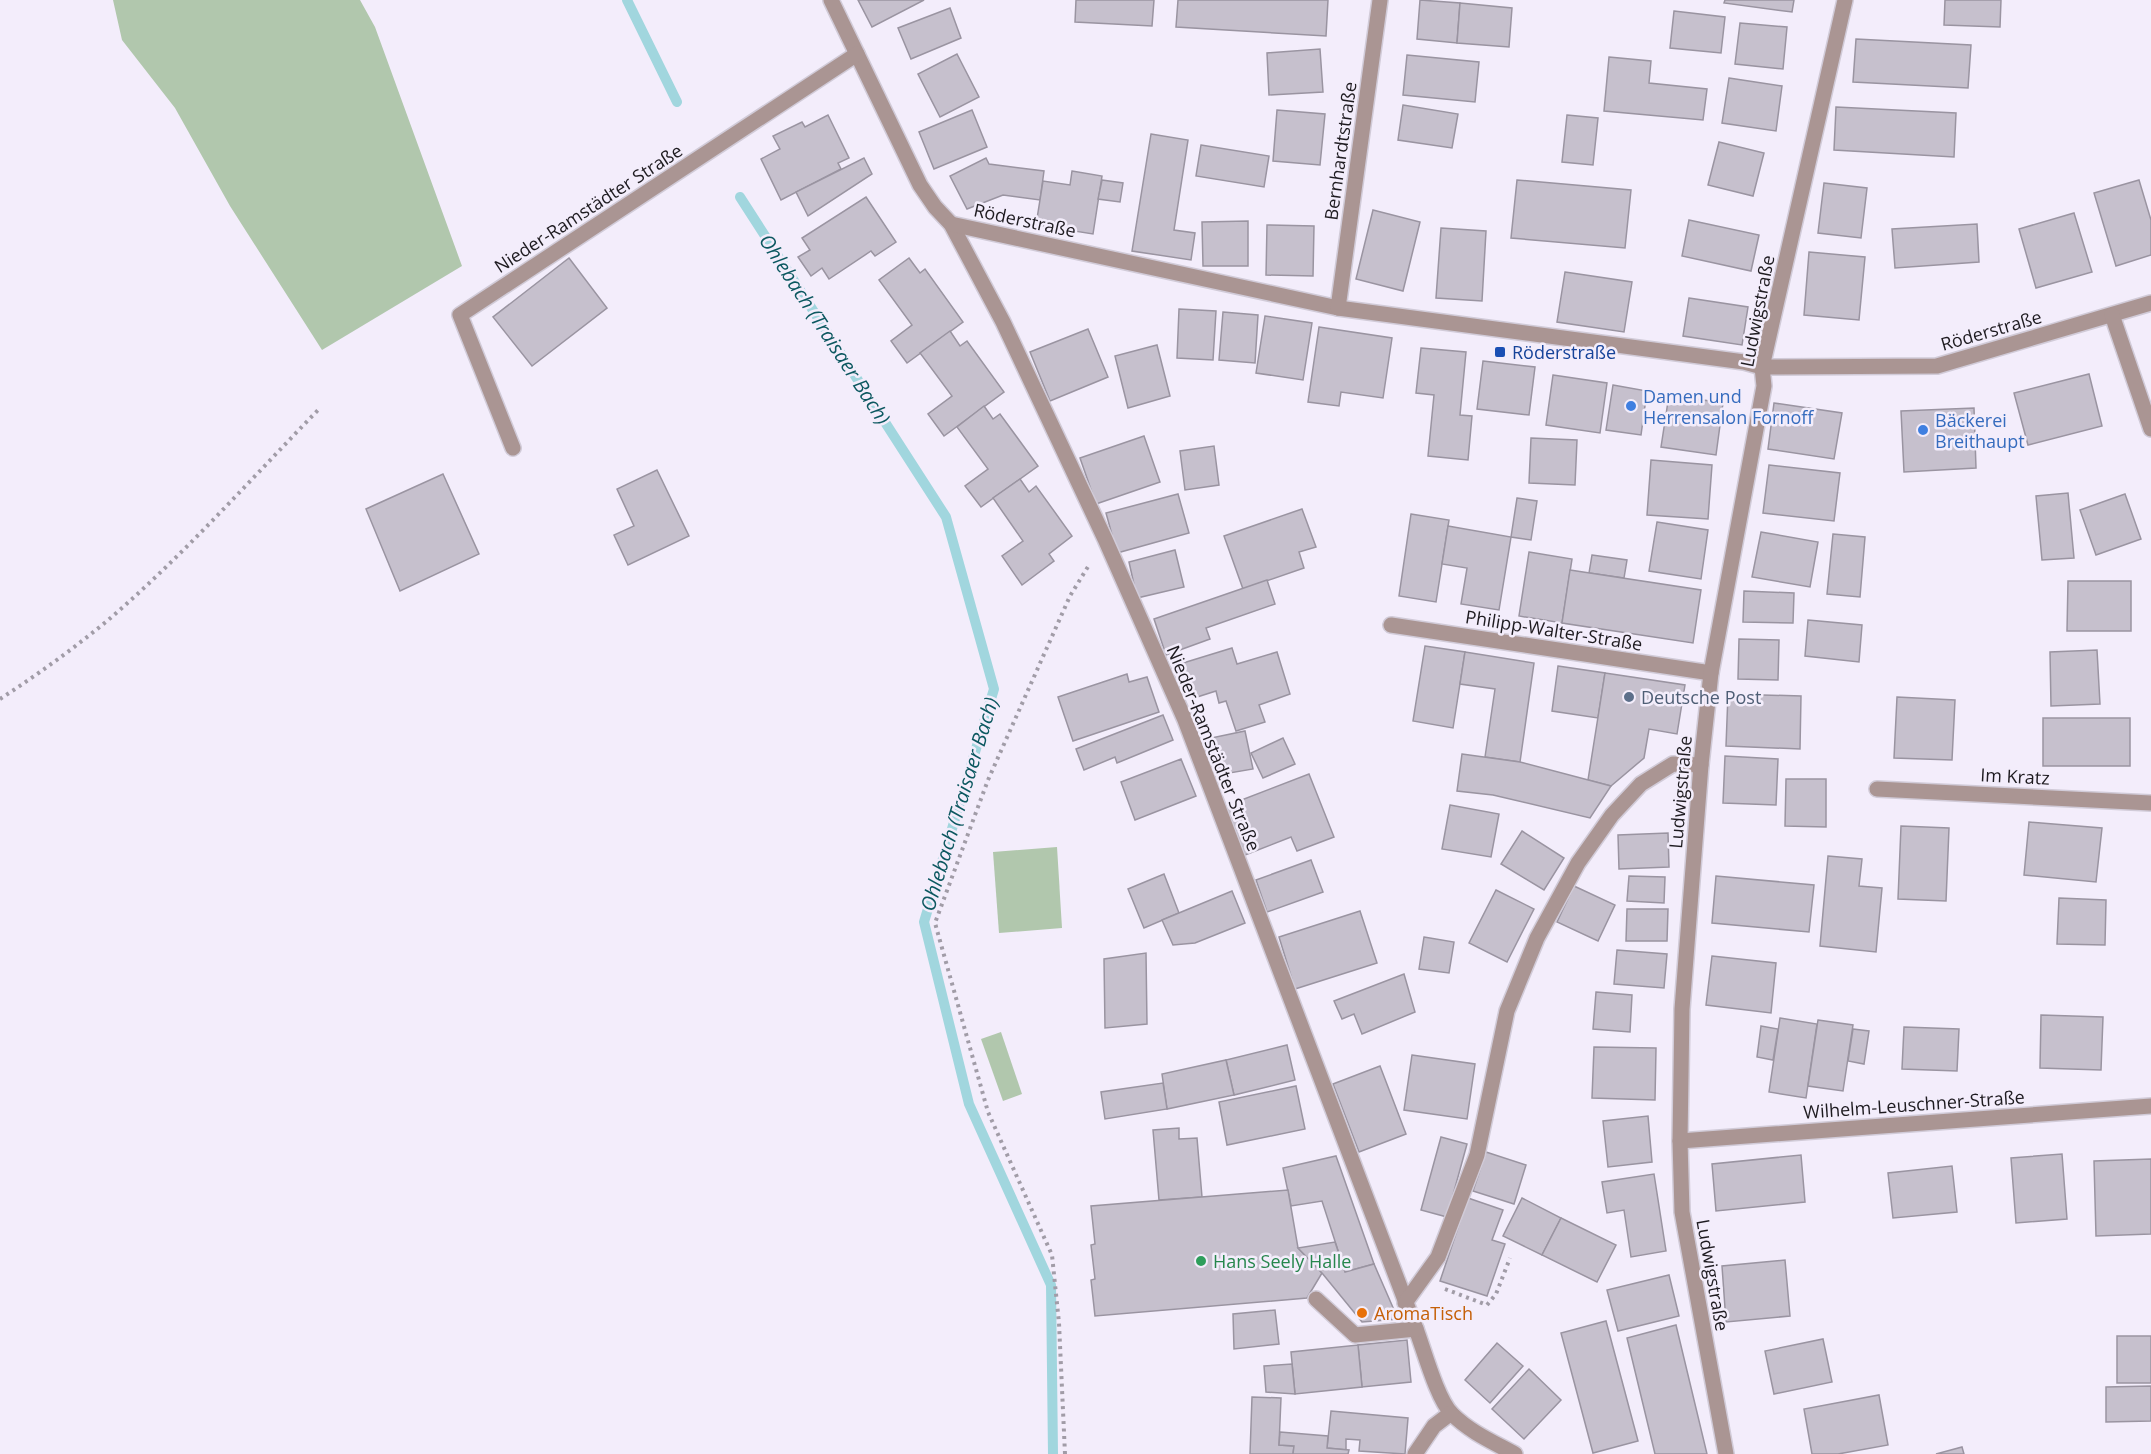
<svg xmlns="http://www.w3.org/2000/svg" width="2151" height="1454" font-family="'Open Sans',sans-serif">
	<rect width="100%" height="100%" fill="#f3edfb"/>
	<g fill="#b1c7ad">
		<path d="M113 0H360L375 27 462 266 322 350 230 206 175 108 122 40Z"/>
		<path d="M1057 847 1062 928 999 933 993 852Z"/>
		<path d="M1001 1032 1022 1094 1003 1101 981 1039Z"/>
	</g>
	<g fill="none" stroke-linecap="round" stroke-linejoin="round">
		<g stroke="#a1d6de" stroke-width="10">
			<path d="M627 0 677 102"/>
			<path d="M740 197 946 517 994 689 924 922 969 1104 1051 1285 1053 1454"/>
		</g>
	</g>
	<g fill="#c6c0cd" stroke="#9a94a1" stroke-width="1.5">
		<path d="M858 0H924L872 27Z"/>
		<path d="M1076 0H1154L1152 26 1075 22Z"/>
		<path d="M1178 0H1328L1326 36 1176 27Z"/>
		<path d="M1420 0 1460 3 1457 43 1417 39Z"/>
		<path d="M1725 0H1794L1792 12 1724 3Z"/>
		<path d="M1945 0H2001L2000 27 1944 25Z"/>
		<path d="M1460 3 1512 8 1509 47 1457 43Z"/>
		<path d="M950 8 961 38 911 59 898 28Z"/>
		<path d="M1674 11 1725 17 1721 53 1670 48Z"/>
		<path d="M1740 23 1787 27 1783 69 1735 64Z"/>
		<path d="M1856 39 1971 45 1968 88 1853 82Z"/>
		<path d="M1320 49 1323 92 1269 95 1267 53Z"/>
		<path d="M957 54 979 97 940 117 918 74Z"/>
		<path d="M1407 55 1479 62 1475 102 1403 95Z"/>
		<path d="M1609 57 1651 61 1649 83 1707 89 1703 120 1604 111Z"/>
		<path d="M1729 78 1782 86 1776 131 1722 123Z"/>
		<path d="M1403 105 1458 114 1452 148 1398 140Z"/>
		<path d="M1836 107 1956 113 1954 157 1834 150Z"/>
		<path d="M972 110 987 147 934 169 919 132Z"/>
		<path d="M1277 110 1325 114 1320 165 1273 161Z"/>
		<path d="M828 115 849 158 838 163 841 169 781 200 761 159 780 149 773 136 802 122 805 127Z"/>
		<path d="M1567 115 1598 118 1593 165 1562 162Z"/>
		<path d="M1151 134 1188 140 1174 230 1195 233 1191 260 1132 251Z"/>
		<path d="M1719 142 1764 153 1753 196 1708 185Z"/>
		<path d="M1201 145 1269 156 1264 187 1196 176Z"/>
		<path d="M864 158 872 174 808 216 796 192Z"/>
		<path d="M986 158 989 164 1044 171 1040 200 1003 195 967 209 950 176Z"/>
		<path d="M1072 171 1102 176 1093 234 1036 225 1043 181 1070 185Z"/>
		<path d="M1102 180 1123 183 1120 202 1098 199Z"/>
		<path d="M1517 180 1631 190 1625 248 1511 238Z"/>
		<path d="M2139 180 2151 220V255L2116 266 2094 193Z"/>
		<path d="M1824 183 1867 188 1861 238 1818 233Z"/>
		<path d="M866 197 896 242 875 256 871 251 829 279 822 268 811 276 798 257 810 250 802 238Z"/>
		<path d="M1373 210 1420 222 1403 291 1356 279Z"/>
		<path d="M2074 213 2092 272 2036 288 2019 229Z"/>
		<path d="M1689 220 1759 235 1751 271 1682 256Z"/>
		<path d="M1248 221V266H1203L1202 222Z"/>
		<path d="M1977 224 1979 262 1895 268 1892 229Z"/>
		<path d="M1267 225 1314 226 1313 276 1266 275Z"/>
		<path d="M1441 228 1486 231 1482 301 1436 298Z"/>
		<path d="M1809 252 1865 257 1859 320 1804 315Z"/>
		<path d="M569 258 607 308 532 366 493 317Z"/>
		<path d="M909 258 920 273 925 269 963 322 907 363 891 341 912 325 879 280Z"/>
		<path d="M1565 272 1632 282 1624 332 1557 322Z"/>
		<path d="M1689 298 1748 307 1742 345 1683 336Z"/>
		<path d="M1179 309 1216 311 1213 360 1177 358Z"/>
		<path d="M1223 312 1258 315 1255 363 1219 360Z"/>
		<path d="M1265 316 1312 323 1303 380 1256 373Z"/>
		<path d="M1319 327 1392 338 1383 398 1341 392 1339 406 1308 402Z"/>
		<path d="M1088 329 1108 377 1050 401 1030 352Z"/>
		<path d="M950 331 960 346 967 341 1004 392 944 436 928 414 952 396 920 353Z"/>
		<path d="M1157 345 1170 396 1128 408 1115 356Z"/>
		<path d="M1421 348 1466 352 1460 415 1472 416 1468 460 1428 456 1434 395 1416 393Z"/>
		<path d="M1483 361 1535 367 1529 415 1477 409Z"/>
		<path d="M2089 374 2102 426 2028 445 2014 393Z"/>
		<path d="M1553 375 1607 383 1600 433 1546 425Z"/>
		<path d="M1613 385 1647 391 1641 435 1606 430Z"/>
		<path d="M1669 395 1723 403 1716 455 1661 447Z"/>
		<path d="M1774 403 1842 413 1834 459 1768 449Z"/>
		<path d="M984 406 993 419 1000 414 1038 466 981 507 965 486 988 469 957 427Z"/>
		<path d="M1974 408 1976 468 1904 472 1901 411Z"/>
		<path d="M1144 436 1160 482 1096 504 1080 458Z"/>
		<path d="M1531 438 1577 440 1575 485 1529 483Z"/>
		<path d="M1214 446 1219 485 1185 490 1180 451Z"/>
		<path d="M1651 460 1712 465 1708 519 1647 515Z"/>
		<path d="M1769 465 1840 473 1834 521 1763 513Z"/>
		<path d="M657 470 689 536 628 565 614 535 634 526 617 489Z"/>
		<path d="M443 474 479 554 400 591 366 509Z"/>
		<path d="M1020 479 1029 492 1036 486 1072 536 1049 554 1054 561 1022 585 1002 556 1023 541 993 498Z"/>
		<path d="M2068 493 2074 558 2042 560 2036 496Z"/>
		<path d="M1178 494 1189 533 1117 553 1106 513Z"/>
		<path d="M2125 494 2141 539 2096 555 2080 510Z"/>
		<path d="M1517 498 1537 501 1531 540 1511 537Z"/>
		<path d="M1302 509 1316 547 1299 552 1304 568 1243 589 1224 536Z"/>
		<path d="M1411 514 1449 520 1436 602 1399 596Z"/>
		<path d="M1657 522 1708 530 1701 579 1649 571Z"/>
		<path d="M1448 526 1511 537 1499 610 1461 604 1467 568 1442 564Z"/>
		<path d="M1761 532 1818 542 1810 587 1752 577Z"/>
		<path d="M1833 534 1865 537 1860 597 1827 594Z"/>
		<path d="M1175 550 1184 587 1137 598 1129 562Z"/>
		<path d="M1529 552 1572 559 1562 623 1519 616Z"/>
		<path d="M1592 555 1627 560 1624 578 1589 573Z"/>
		<path d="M1570 570 1701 590 1693 643 1562 623Z"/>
		<path d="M1267 580 1275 604 1206 628 1210 639 1166 655 1154 619Z"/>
		<path d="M2068 581H2131V631H2067Z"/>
		<path d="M1744 591 1794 593 1793 623 1743 622Z"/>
		<path d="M1808 620 1862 625 1859 662 1805 656Z"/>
		<path d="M1739 639 1779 640 1778 680 1738 679Z"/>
		<path d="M1425 646 1465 652 1453 728 1413 721Z"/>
		<path d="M1232 648 1237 664 1277 652 1290 694 1259 705 1265 722 1236 731 1226 701 1219 703 1216 691 1194 698 1183 663Z"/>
		<path d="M2097 650 2100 704 2051 706 2050 652Z"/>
		<path d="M1465 652 1534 663 1520 762 1485 757 1495 689 1460 684Z"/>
		<path d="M1558 666 1605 673 1598 718 1552 711Z"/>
		<path d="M1605 673 1685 685 1677 734 1649 729 1644 758 1611 786 1588 780Z"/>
		<path d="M1127 674 1129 682 1147 677 1159 712 1073 741 1058 697Z"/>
		<path d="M1728 694 1801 696 1800 749 1726 746Z"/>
		<path d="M1897 697 1955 700 1952 760 1894 758Z"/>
		<path d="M1163 715 1173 740 1117 763 1115 757 1084 770 1076 749Z"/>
		<rect x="2043" y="718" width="87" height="48"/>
		<path d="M1245 731 1253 769 1218 775 1211 738Z"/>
		<path d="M1283 738 1295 764 1263 778 1251 753Z"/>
		<path d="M1462 754 1520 762 1611 786 1590 818 1493 795 1457 791Z"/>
		<path d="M1725 756 1778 759 1776 805 1723 803Z"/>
		<path d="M1181 759 1196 796 1135 820 1121 782Z"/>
		<path d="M1309 774 1334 837 1297 851 1291 837 1245 855 1226 806Z"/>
		<path d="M1786 779H1826V827L1785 826Z"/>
		<path d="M1450 805 1499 814 1491 857 1442 849Z"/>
		<path d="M2029 822 2102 828 2096 882 2024 875Z"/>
		<path d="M1901 826 1949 828 1946 901 1898 899Z"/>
		<path d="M1522 831 1564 858 1544 890 1501 864Z"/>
		<path d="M1668 833 1669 867 1619 869 1618 835Z"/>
		<path d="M1828 856 1862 859 1859 886 1882 888 1876 952 1820 946Z"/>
		<path d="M1311 860 1323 892 1267 912 1256 880Z"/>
		<path d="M1164 874 1179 913 1144 928 1128 889Z"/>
		<path d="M1629 876 1665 877 1664 903 1627 901Z"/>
		<path d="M1716 876 1814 885 1809 932 1712 923Z"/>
		<path d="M1574 886 1615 905 1598 941 1557 922Z"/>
		<path d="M1496 890 1534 909 1507 962 1469 943Z"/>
		<path d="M1232 891 1245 923 1195 943 1173 945 1162 920Z"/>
		<path d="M2059 898 2106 900 2105 945 2057 944Z"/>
		<path d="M1627 909H1668L1667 941H1626Z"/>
		<path d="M1360 911 1377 963 1295 989 1279 937Z"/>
		<path d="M1424 937 1454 942 1449 973 1419 969Z"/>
		<path d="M1617 950 1667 954 1664 988 1614 984Z"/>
		<path d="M1146 953 1147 1024 1105 1028 1104 959Z"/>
		<path d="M1712 956 1776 963 1771 1013 1706 1005Z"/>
		<path d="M1404 974 1415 1012 1362 1034 1354 1014 1342 1019 1334 1001Z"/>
		<path d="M1596 992 1632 995 1630 1032 1593 1029Z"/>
		<path d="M2041 1015 2103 1017 2101 1070 2040 1068Z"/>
		<path d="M1780 1018 1817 1024 1806 1098 1769 1092Z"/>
		<path d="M1818 1020 1853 1025 1843 1091 1808 1086Z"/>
		<path d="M1761 1026 1778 1029 1773 1060 1757 1057Z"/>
		<path d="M1904 1027 1959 1029 1957 1071 1902 1069Z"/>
		<path d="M1853 1029 1869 1031 1864 1064 1848 1061Z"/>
		<path d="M1287 1045 1295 1080 1234 1095 1226 1060Z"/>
		<path d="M1594 1047 1656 1048 1655 1100 1592 1098Z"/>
		<path d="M1412 1055 1475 1064 1467 1119 1404 1110Z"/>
		<path d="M1226 1060 1234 1095 1167 1109 1162 1074Z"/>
		<path d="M1380 1066 1406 1134 1359 1152 1333 1084Z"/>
		<path d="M1163 1083 1167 1109 1105 1119 1101 1092Z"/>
		<path d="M1296 1086 1305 1129 1227 1145 1219 1102Z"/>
		<path d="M1648 1116 1652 1162 1608 1167 1603 1121Z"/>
		<path d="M1179 1128V1139L1197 1138 1202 1197 1159 1200 1153 1130Z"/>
		<path d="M1441 1137 1467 1144 1447 1217 1421 1210Z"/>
		<path d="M1486 1152 1526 1165 1514 1204 1473 1191Z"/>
		<path d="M2062 1154 2067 1219 2016 1223 2011 1158Z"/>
		<path d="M1801 1155 1805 1202 1716 1211 1712 1164Z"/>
		<path d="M1336 1156 1374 1264 1345 1272 1322 1201 1291 1206 1283 1168Z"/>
		<path d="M2151 1159V1234L2096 1236 2094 1161Z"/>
		<path d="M1952 1166 1957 1212 1893 1218 1888 1173Z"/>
		<path d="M1654 1174 1666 1251 1631 1257 1624 1210 1607 1213 1602 1182Z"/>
		<path d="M1288 1190 1298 1248 1322 1273 1307 1298 1095 1316 1091 1280 1095 1279 1091 1245 1095 1244 1091 1206Z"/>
		<path d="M1468 1198 1503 1210 1492 1240 1505 1244 1487 1296 1440 1281Z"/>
		<path d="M1522 1198 1561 1218 1542 1255 1503 1236Z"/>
		<path d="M1561 1218 1616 1245 1597 1282 1542 1255Z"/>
		<path d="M1335 1242 1345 1272 1374 1264 1398 1319 1362 1322 1322 1273 1298 1248Z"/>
		<path d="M1785 1260 1790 1316 1726 1322 1722 1266Z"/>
		<path d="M1669 1275 1679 1316 1618 1331 1607 1290Z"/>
		<path d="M1275 1310 1279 1344 1234 1349 1233 1314Z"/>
		<path d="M1606 1321 1638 1441 1593 1453 1561 1333Z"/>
		<path d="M1676 1325 1707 1454H1655L1627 1338Z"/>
		<rect x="2117" y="1336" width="34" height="47"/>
		<path d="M1823 1339 1832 1382 1774 1394 1765 1351Z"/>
		<path d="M1407 1340 1411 1382 1362 1387 1358 1345Z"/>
		<path d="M1497 1343 1523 1366 1490 1403 1465 1380Z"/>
		<path d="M1358 1345 1362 1387 1295 1394 1291 1352Z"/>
		<path d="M1292 1364 1295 1394 1266 1392 1264 1366Z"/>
		<path d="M1529 1369 1561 1400 1524 1439 1492 1409Z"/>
		<path d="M2151 1386V1421L2106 1422V1387Z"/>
		<path d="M1879 1395 1888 1445 1838 1454H1812L1804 1409Z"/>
		<path d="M1252 1397 1281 1398 1279 1445 1294 1446 1293 1454H1250Z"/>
		<path d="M1331 1411 1408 1418 1405 1454 1359 1451 1360 1440 1346 1439V1450L1327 1448Z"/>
		<path d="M1280 1432 1328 1436 1327 1448 1349 1450 1348 1454H1293L1294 1446 1279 1445Z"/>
		<path d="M1962 1447 1964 1454H1936Z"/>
	</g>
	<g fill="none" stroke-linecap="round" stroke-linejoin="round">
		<defs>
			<g id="minor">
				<path d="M831 0 920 185 935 207 951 224 1003 322 1105 539 1185 720 1416 1329C1424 1350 1437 1399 1452 1414 1470 1432 1493 1442 1515 1454"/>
				<path d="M951 224 1338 308 1744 362 1762 367 1937 366 2151 303"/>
				<path d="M1338 308 1380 0"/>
				<path d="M2112 315 2151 429"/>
				<path d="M513 448 460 315 857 54"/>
				<path d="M1391 625 1711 673"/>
				<path d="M1877 789 2151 803"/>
				<path d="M1680 1141 2151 1106"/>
				<path d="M1316 1299 1355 1335 1416 1329"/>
				<path d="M1405 1303 1438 1257 1477 1155 1507 1011 1537 938 1578 863 1612 815 1641 784 1673 764 1701 765"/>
				<path d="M1415 1454 1434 1426 1451 1413"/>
				<path d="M1726 1454 1682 1212 1680 1141 1682 1009 1701 765 1711 673 1764 386 1762 367 1845 0"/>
			</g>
		</defs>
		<use href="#minor" stroke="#d1cbd8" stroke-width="18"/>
		<g stroke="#a19ca7" stroke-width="4" stroke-dasharray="3 4.5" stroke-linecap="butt">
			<path d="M0 699C37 675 73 649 107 621 183 556 250 480 320 408"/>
			<path d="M1445 1289 1487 1305 1496 1294 1510 1258"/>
			<path d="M1065 1454 1059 1323 1052 1255 988 1112 935 923 988 780 1070 596 1089 565"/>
		</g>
		<use href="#minor" stroke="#aa9593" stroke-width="15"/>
	</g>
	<rect fill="#1a4fb4" stroke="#f3edfb" stroke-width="2" x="1494" y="346" width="12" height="12" rx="3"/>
	<g fill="#3f7fe0" stroke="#f3edfb" stroke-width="2">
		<circle cx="1631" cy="406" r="6"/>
		<circle cx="1923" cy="430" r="6"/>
	</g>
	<circle fill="#5c6f8a" stroke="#f3edfb" stroke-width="2" cx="1629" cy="697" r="6"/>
	<circle fill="#2e9e5b" stroke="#f3edfb" stroke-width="2" cx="1201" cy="1261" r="6"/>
	<circle fill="#e8710a" stroke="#f3edfb" stroke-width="2" cx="1362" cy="1313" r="6"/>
	<g text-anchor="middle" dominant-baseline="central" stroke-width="5" stroke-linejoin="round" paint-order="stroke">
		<g font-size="18" fill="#1e1b20" stroke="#f3edfb">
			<text transform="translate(1340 151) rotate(-82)">Bernhardtstraße</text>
			<text transform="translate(588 208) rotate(-33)">Nieder-Ramstädter Straße</text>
			<text transform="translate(1025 220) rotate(12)">Röderstraße</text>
			<text transform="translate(1757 311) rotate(-79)">Ludwigstraße</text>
			<text transform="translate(1991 330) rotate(-16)">Röderstraße</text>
			<text transform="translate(1554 630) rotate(9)">Philipp-Walter-Straße</text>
			<text transform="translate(1214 748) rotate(68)">Nieder-Ramstädter Straße</text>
			<text transform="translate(2015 776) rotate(3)">Im Kratz</text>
			<text transform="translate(1680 792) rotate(-85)">Ludwigstraße</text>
			<text transform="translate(1914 1104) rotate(-4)">Wilhelm-Leuschner-Straße</text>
			<text transform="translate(1713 1275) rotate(80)">Ludwigstraße</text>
		</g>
		<g font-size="18" fill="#164399" stroke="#f3edfb" text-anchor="start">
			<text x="1512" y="352">Röderstraße</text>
		</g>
		<g font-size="18" fill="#366cbe" stroke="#f3edfb" text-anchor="start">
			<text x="1643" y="396">Damen und<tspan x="1643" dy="21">Herrensalon Fornoff</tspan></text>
			<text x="1935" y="420">Bäckerei<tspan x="1935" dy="21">Breithaupt</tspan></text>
		</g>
		<g font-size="18" fill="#4e5e75" stroke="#f3edfb" text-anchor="start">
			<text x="1641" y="697">Deutsche Post</text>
		</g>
		<g font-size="18" fill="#27864d" stroke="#f3edfb" text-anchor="start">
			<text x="1213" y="1261">Hans Seely Halle</text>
		</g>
		<g font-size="18" fill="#c56008" stroke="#f3edfb" text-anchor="start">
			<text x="1374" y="1313">AromaTisch</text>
		</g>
		<g font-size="20" font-style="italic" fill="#0c5860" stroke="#f3edfb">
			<text transform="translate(825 329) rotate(57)">Ohlebach (Traisaer Bach)</text>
			<text transform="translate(959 804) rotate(-73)">Ohlebach (Traisaer Bach)</text>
		</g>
	</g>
</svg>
